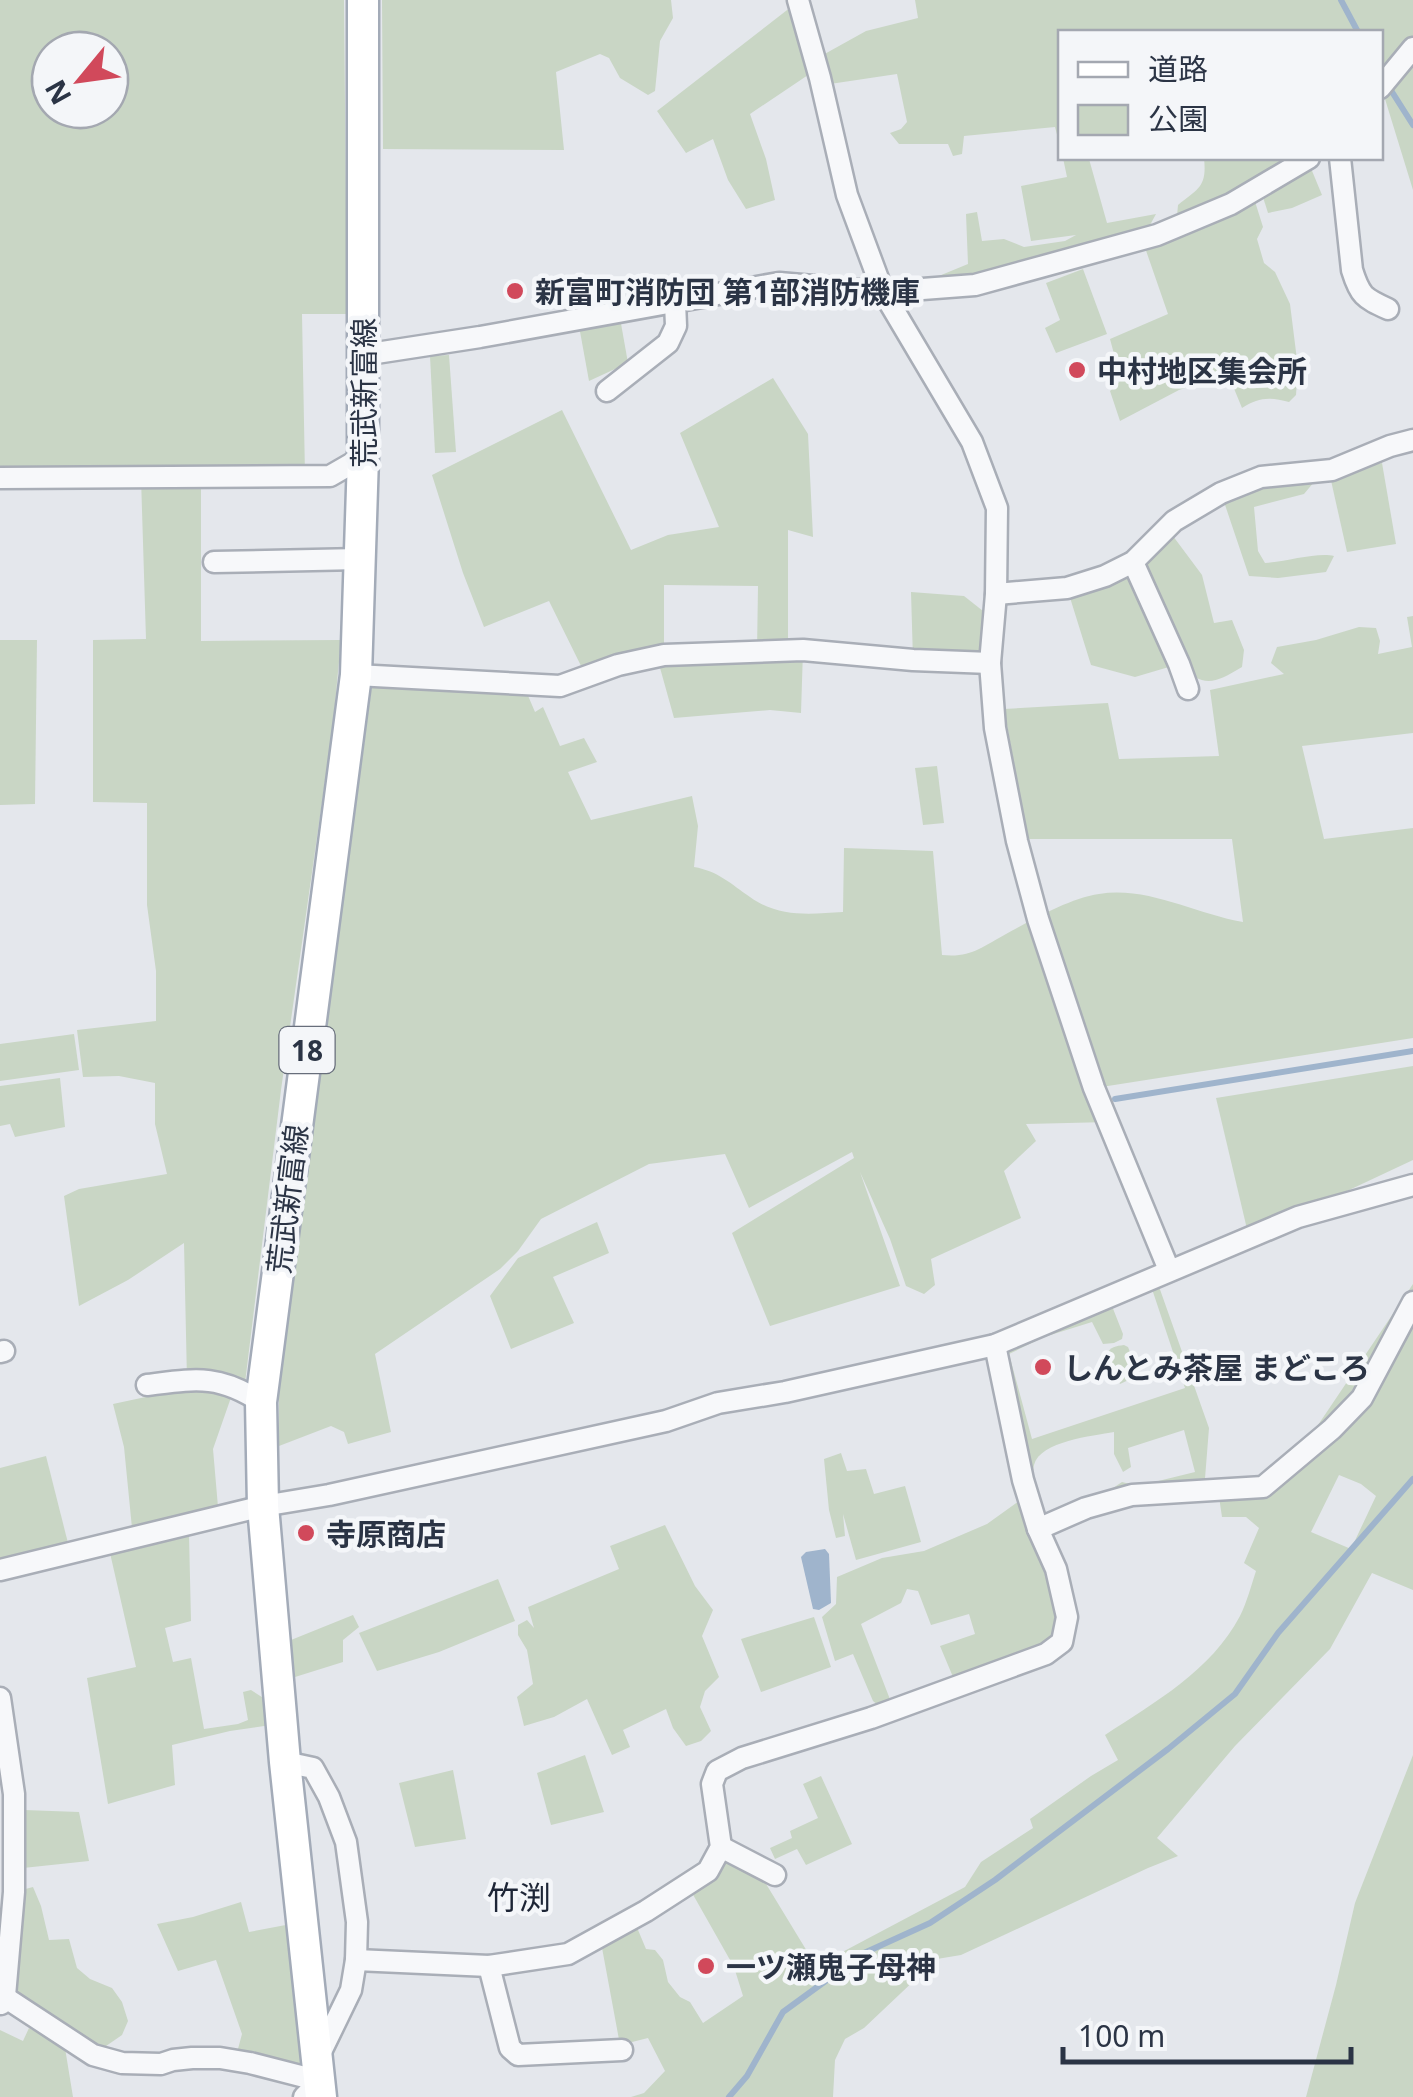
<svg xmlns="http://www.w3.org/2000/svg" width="1413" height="2097" font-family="'Noto Sans','Noto Sans JP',sans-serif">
	<rect width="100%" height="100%" fill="#e4e7ec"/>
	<g fill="#c9d6c5" fill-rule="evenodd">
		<path d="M0 0H344L347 314H302L305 476 201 478V641L341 640 333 725 281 1090 244 1391 235 1386 213 1449 218 1507 170 1521 132 1528 124 1447 113 1404 155 1395 154 1384 187 1380 184 1243 128 1280 79 1306 64 1196 79 1189 167 1174 155 1124V1083L119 1076 83 1077 77 1030 156 1021V971L147 905V803L93 802V640L146 639 141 478H0ZM50 50H110V110H50Z"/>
		<path d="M382 0H671L673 18 660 41 655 91 648 95 620 78 609 58 600 54 556 72 564 150 383 149Z"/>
		<path d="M915 0H1413V190L1381 86 1380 32H1060V146L1055 127 964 136 962 154 953 156 948 144H899L890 133 901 129 907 122 897 74 830 84 821 56 866 31 918 18Z"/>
		<path d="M791 7 811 73 750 114 766 159 775 200 746 209 728 180 713 139 686 153 657 111Z"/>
		<path d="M1063 158H1090L1089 159 1107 223 1156 214 1150 225 1123 244 975 285 934 278 968 264 966 214 977 212 982 241 1004 239 1024 247 1065 241 1076 235 1031 241 1021 186 1067 177Z"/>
		<path d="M1204 158H1309L1252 192 1263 227 1257 239 1264 263 1275 272 1290 304 1298 368 1296 395 1289 402C1270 397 1259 397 1242 408L1228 374 1179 390 1120 421 1110 391 1121 380 1110 339 1168 314 1142 239 1186 222 1177 216 1178 205C1199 188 1207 187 1204 158Z"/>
		<path d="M1310 166 1322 195 1292 208 1268 213 1262 194Z"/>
		<path d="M1083 269 1107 334 1056 353 1045 328 1060 320 1046 283Z"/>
		<path d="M620 318 628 363 589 381 579 326Z"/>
		<path d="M449 355 456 452 435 453 430 356Z"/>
		<path d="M773 378 808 434 813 537 788 530V649L803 650 801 713 770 710 674 718 657 657 586 676 549 601 484 627 463 573 432 475 562 410 631 550 668 535 719 527 680 433ZM664 585 758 586 757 651 664 654Z"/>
		<path d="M1382 463 1396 544 1347 552 1330 476Z"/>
		<path d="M1309 472 1314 482 1304 494 1254 507 1258 551 1265 563C1285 562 1317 552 1334 556L1326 572 1278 578 1249 576 1221 493Z"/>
		<path d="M1167 528 1202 575 1214 623 1232 620 1244 650 1242 667C1214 684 1203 688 1179 664L1135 677 1091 665 1067 588 1105 576Z"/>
		<path d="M911 592 964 596 983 611 982 663 913 660Z"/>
		<path d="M1413 616V733L1302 746 1324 839 1413 828V1038L1095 1088 1109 1122 1026 1124 1036 1141 1004 1171 1021 1218 931 1259 935 1285 924 1294 906 1286 890 1239 860 1172 900 1286 770 1326 732 1233 854 1158 852 1152 749 1208 725 1154 649 1164 541 1219 518 1251 500 1269 375 1354 391 1432 348 1444 344 1432 331 1426 279 1446V1389L373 676 523 684 535 712 543 707 560 746 584 738 597 762 568 772 591 820 692 796 698 826 694 867C718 871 731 884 750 897 779 918 810 914 843 912L844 848 933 851 942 955C971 958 982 947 1006 934 1032 920 1070 898 1099 894 1148 886 1195 914 1243 922L1232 839H1028L1004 709 1108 703 1119 759 1219 756 1210 690 1284 674 1271 663 1277 647 1316 640 1359 627 1376 628 1380 641 1378 654 1412 647 1407 617Z"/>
		<path d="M0 640H37L35 804 0 805Z"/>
		<path d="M937 766 944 823 923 825 915 768Z"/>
		<path d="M74 1034 79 1070 0 1081V1044Z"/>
		<path d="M1413 1066V1160L1347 1191 1247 1229 1216 1098Z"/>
		<path d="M60 1078 65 1127 15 1137 10 1124 0 1126V1086Z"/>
		<path d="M597 1222 609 1253 553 1277 574 1323 511 1349 490 1296 518 1258Z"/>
		<path d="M1157 1281 1209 1428 1204 1491 1104 1494 1122 1482 1138 1486 1195 1472 1184 1430 1128 1448 1131 1467 1123 1472 1114 1454V1432C1093 1436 1040 1441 1034 1465 1030 1481 1043 1505 1048 1520L1036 1522 999 1347 1110 1301 1123 1334 1122 1339 1114 1343 1103 1344 1092 1322 1044 1337 1009 1354 1032 1439 1185 1388 1150 1283Z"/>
		<path d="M1413 1284V1590L1372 1573 1330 1649 1235 1746 1157 1838 1178 1856 1148 1868 961 1955 937 1959 864 2028 845 2039 835 2060 833 2097H631L644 2093 665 2071 648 2038 620 2045 600 1937 633 1918 646 1949 655 1950 663 1960 668 1982 680 1997 690 2002 703 2023 743 1996 734 1967 687 1884 721 1847 754 1864 816 1966 965 1887 981 1862 1033 1828 1030 1819 1091 1776 1118 1760 1105 1735C1155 1702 1211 1671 1240 1616 1247 1602 1251 1586 1256 1571L1244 1563 1259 1528 1246 1517H1222L1218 1490 1263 1487 1319 1440 1318 1425ZM1339 1475 1361 1484 1376 1496 1351 1549 1311 1532Z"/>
		<path d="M1124 1345 1128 1347 1139 1375 1120 1384 1107 1354C1110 1347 1116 1346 1124 1345Z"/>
		<path d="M841 1453 847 1471 866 1469 874 1494 905 1486 921 1542 856 1560 843 1514 845 1536 836 1538 829 1510 824 1459Z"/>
		<path d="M46 1456 69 1547 0 1562V1468Z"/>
		<path d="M1022 1499 1059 1618 1056 1635 1043 1647 953 1677 940 1646 975 1634 969 1614 931 1625 918 1591 907 1589 901 1603 861 1624 891 1702 879 1706 873 1701 853 1654 835 1661 822 1617 836 1604 837 1577 882 1558 924 1551 987 1524Z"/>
		<path d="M665 1525 695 1586 713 1610 702 1636 719 1677 705 1691 700 1707 711 1731 701 1741 686 1746 673 1728 666 1709 623 1730 630 1747 612 1755 587 1699 554 1717 524 1726 517 1697 533 1684 527 1650 518 1635V1625L527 1620 534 1628 528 1607 619 1569 610 1546Z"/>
		<path d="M189 1535 191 1621 165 1628 173 1662 191 1658 204 1729 238 1724 248 1720 243 1692 251 1690 268 1701 271 1725 230 1731 172 1745 175 1785 108 1804 87 1678 136 1667 110 1553Z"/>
		<path d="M498 1579 515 1621 439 1652 377 1671 359 1633Z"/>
		<path d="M353 1615 359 1627 343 1640V1662L295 1677 291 1640Z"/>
		<path d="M814 1617 831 1667 761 1692 741 1639Z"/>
		<path d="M585 1755 604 1812 551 1825 537 1773Z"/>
		<path d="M1413 1755V2097H1306L1336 1985 1355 1903Z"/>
		<path d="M453 1770 466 1839 415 1847 399 1783Z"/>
		<path d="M821 1776 852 1844 806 1865 797 1849 775 1859 770 1848 792 1838 790 1831 818 1818 803 1784Z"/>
		<path d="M24 1810 79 1812 89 1861 23 1868 25 1843Z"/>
		<path d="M33 1887 41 1906 49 1940 69 1939 77 1968 90 1979 112 1988 122 2002 128 2021 122 2035 93 2055 5 1996 14 1892Z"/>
		<path d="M241 1902 249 1932 291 1924 308 2077 235 2060 242 2034 216 1960 178 1971 157 1924 193 1917Z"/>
		<path d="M29 2028 65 2048 73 2097H0V2030L23 2041Z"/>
	</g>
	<path fill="#9fb4cc" d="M825 1549 829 1554 831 1603 819 1610 813 1609 801 1557 806 1552Z"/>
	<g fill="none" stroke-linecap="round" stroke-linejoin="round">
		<g stroke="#9fb4cc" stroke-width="6">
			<path d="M1341 0 1358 32"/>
			<path d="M1387 84 1413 125"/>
			<path d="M1115 1099 1413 1051"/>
			<path d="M729 2097 747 2076 783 2012 864 1953 930 1923 995 1880 1168 1749 1235 1694 1278 1633 1413 1479"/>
		</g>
		<defs>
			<g id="street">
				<path d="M798 0 820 78 847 195 883 292 972 442 997 508 996 594 990 663 995 728 1017 841 1038 919 1094 1088 1169 1270"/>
				<path d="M1380 88 1413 48"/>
				<path d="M1340 158 1352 270C1360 296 1364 298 1388 309"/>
				<path d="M363 355 480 337 779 283 883 292 975 285 1157 235 1231 204 1309 158"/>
				<path d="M607 391 668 343 676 326 675 302"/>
				<path d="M0 478 330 476 363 457"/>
				<path d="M214 562 360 559"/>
				<path d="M1133 562 1179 664 1188 689"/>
				<path d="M996 594 1067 588 1105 576 1133 562 1174 521 1221 493 1261 477 1332 470 1390 446 1413 440"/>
				<path d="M356 675 560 686 618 665 664 655 803 650 913 660 990 663"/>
				<path d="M0 1352 4 1351"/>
				<path d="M147 1385C196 1379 218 1374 261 1402"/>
				<path d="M1038 1529 1086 1508 1132 1495 1263 1487 1332 1429 1362 1398 1413 1302"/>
				<path d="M0 1570 263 1506 329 1495 666 1421 718 1403 785 1392 995 1345 1298 1217 1413 1185"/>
				<path d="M0 1698 14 1794V1892L5 1996 1 2004"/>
				<path d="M285 1762 313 1768 329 1797 346 1842 357 1922 356 1960 351 1990 318 2058"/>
				<path d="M721 1847 775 1875"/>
				<path d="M356 1960 489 1966 568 1954 646 1911 708 1871 721 1847 712 1784 717 1771 742 1758 871 1718 1046 1654 1062 1642 1067 1617 1056 1569 1038 1529 1023 1480 995 1345"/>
				<path d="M489 1966 510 2048 518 2055 622 2050"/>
				<path d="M0 1994 93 2055 122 2063 161 2064 173 2060 192 2058H220L250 2063 320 2081 304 2097"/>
			</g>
			<path id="primary" d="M321 2097 285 1762 263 1506 261 1402 356 675 363 457V0"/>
		</defs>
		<use href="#street" stroke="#a9aeb7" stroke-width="25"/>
		<use href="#primary" stroke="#a3abb8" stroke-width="35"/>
		<use href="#street" stroke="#f7f8fa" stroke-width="20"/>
		<use href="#primary" stroke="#fff" stroke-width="30"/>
	</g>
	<g fill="#d1495b" stroke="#f4f6f9" stroke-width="4">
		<circle cx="515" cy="291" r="10"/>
		<circle cx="1077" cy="370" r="10"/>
		<circle cx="1043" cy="1367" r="10"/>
		<circle cx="306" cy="1533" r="10"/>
		<circle cx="706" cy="1966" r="10"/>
	</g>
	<g text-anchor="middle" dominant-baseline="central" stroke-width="9" stroke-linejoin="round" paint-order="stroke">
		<rect fill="#f4f6f9" stroke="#676e7b" stroke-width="2.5" x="279.5" y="1027" width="55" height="46" rx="8"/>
		<g font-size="28" font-weight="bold" fill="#2b3445">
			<text x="307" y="1050">18</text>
		</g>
		<g font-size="30" font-weight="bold" fill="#2b3445" stroke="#f4f6f9" text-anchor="start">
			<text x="535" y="291">新富町消防団 第1部消防機庫</text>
			<text x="1097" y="370">中村地区集会所</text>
			<text x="1063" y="1367">しんとみ茶屋 まどころ</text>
			<text x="326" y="1533">寺原商店</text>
			<text x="726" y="1966">一ツ瀬鬼子母神</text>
		</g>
		<g font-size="30" fill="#2b3445" stroke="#f4f6f9">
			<text transform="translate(363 393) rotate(-90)">荒武新富線</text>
			<text transform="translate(287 1199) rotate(-83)">荒武新富線</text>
		</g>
		<g font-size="32" fill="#1d2536" stroke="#f4f6f9">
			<text x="519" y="1896">竹渕</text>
		</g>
	</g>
	<rect x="1058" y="30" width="325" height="130" fill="#f4f6f9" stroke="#a4a8b1" stroke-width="2.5"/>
	<rect x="1078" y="62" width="50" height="15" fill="#ffffff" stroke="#a4a8b1" stroke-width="2.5"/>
	<text x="1148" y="80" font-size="30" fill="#2b3445">道路</text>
	<rect x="1078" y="105" width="50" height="30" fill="#c9d6c5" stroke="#a4a8b1" stroke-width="2.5"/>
	<text x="1148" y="130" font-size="30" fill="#2b3445">公園</text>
	<g transform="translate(80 80) rotate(241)"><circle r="48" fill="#f4f6f9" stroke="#a4a8b1" stroke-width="2.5"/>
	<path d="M0-8L18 38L0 25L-18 38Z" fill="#d1495b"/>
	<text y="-15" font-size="28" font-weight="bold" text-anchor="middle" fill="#2b3445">N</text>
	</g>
	<path d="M1063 2047v15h288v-15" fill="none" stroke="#2b3445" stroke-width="5"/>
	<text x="1078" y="2047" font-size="30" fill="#2b3445" stroke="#f4f6f9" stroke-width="8" paint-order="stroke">100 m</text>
</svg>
